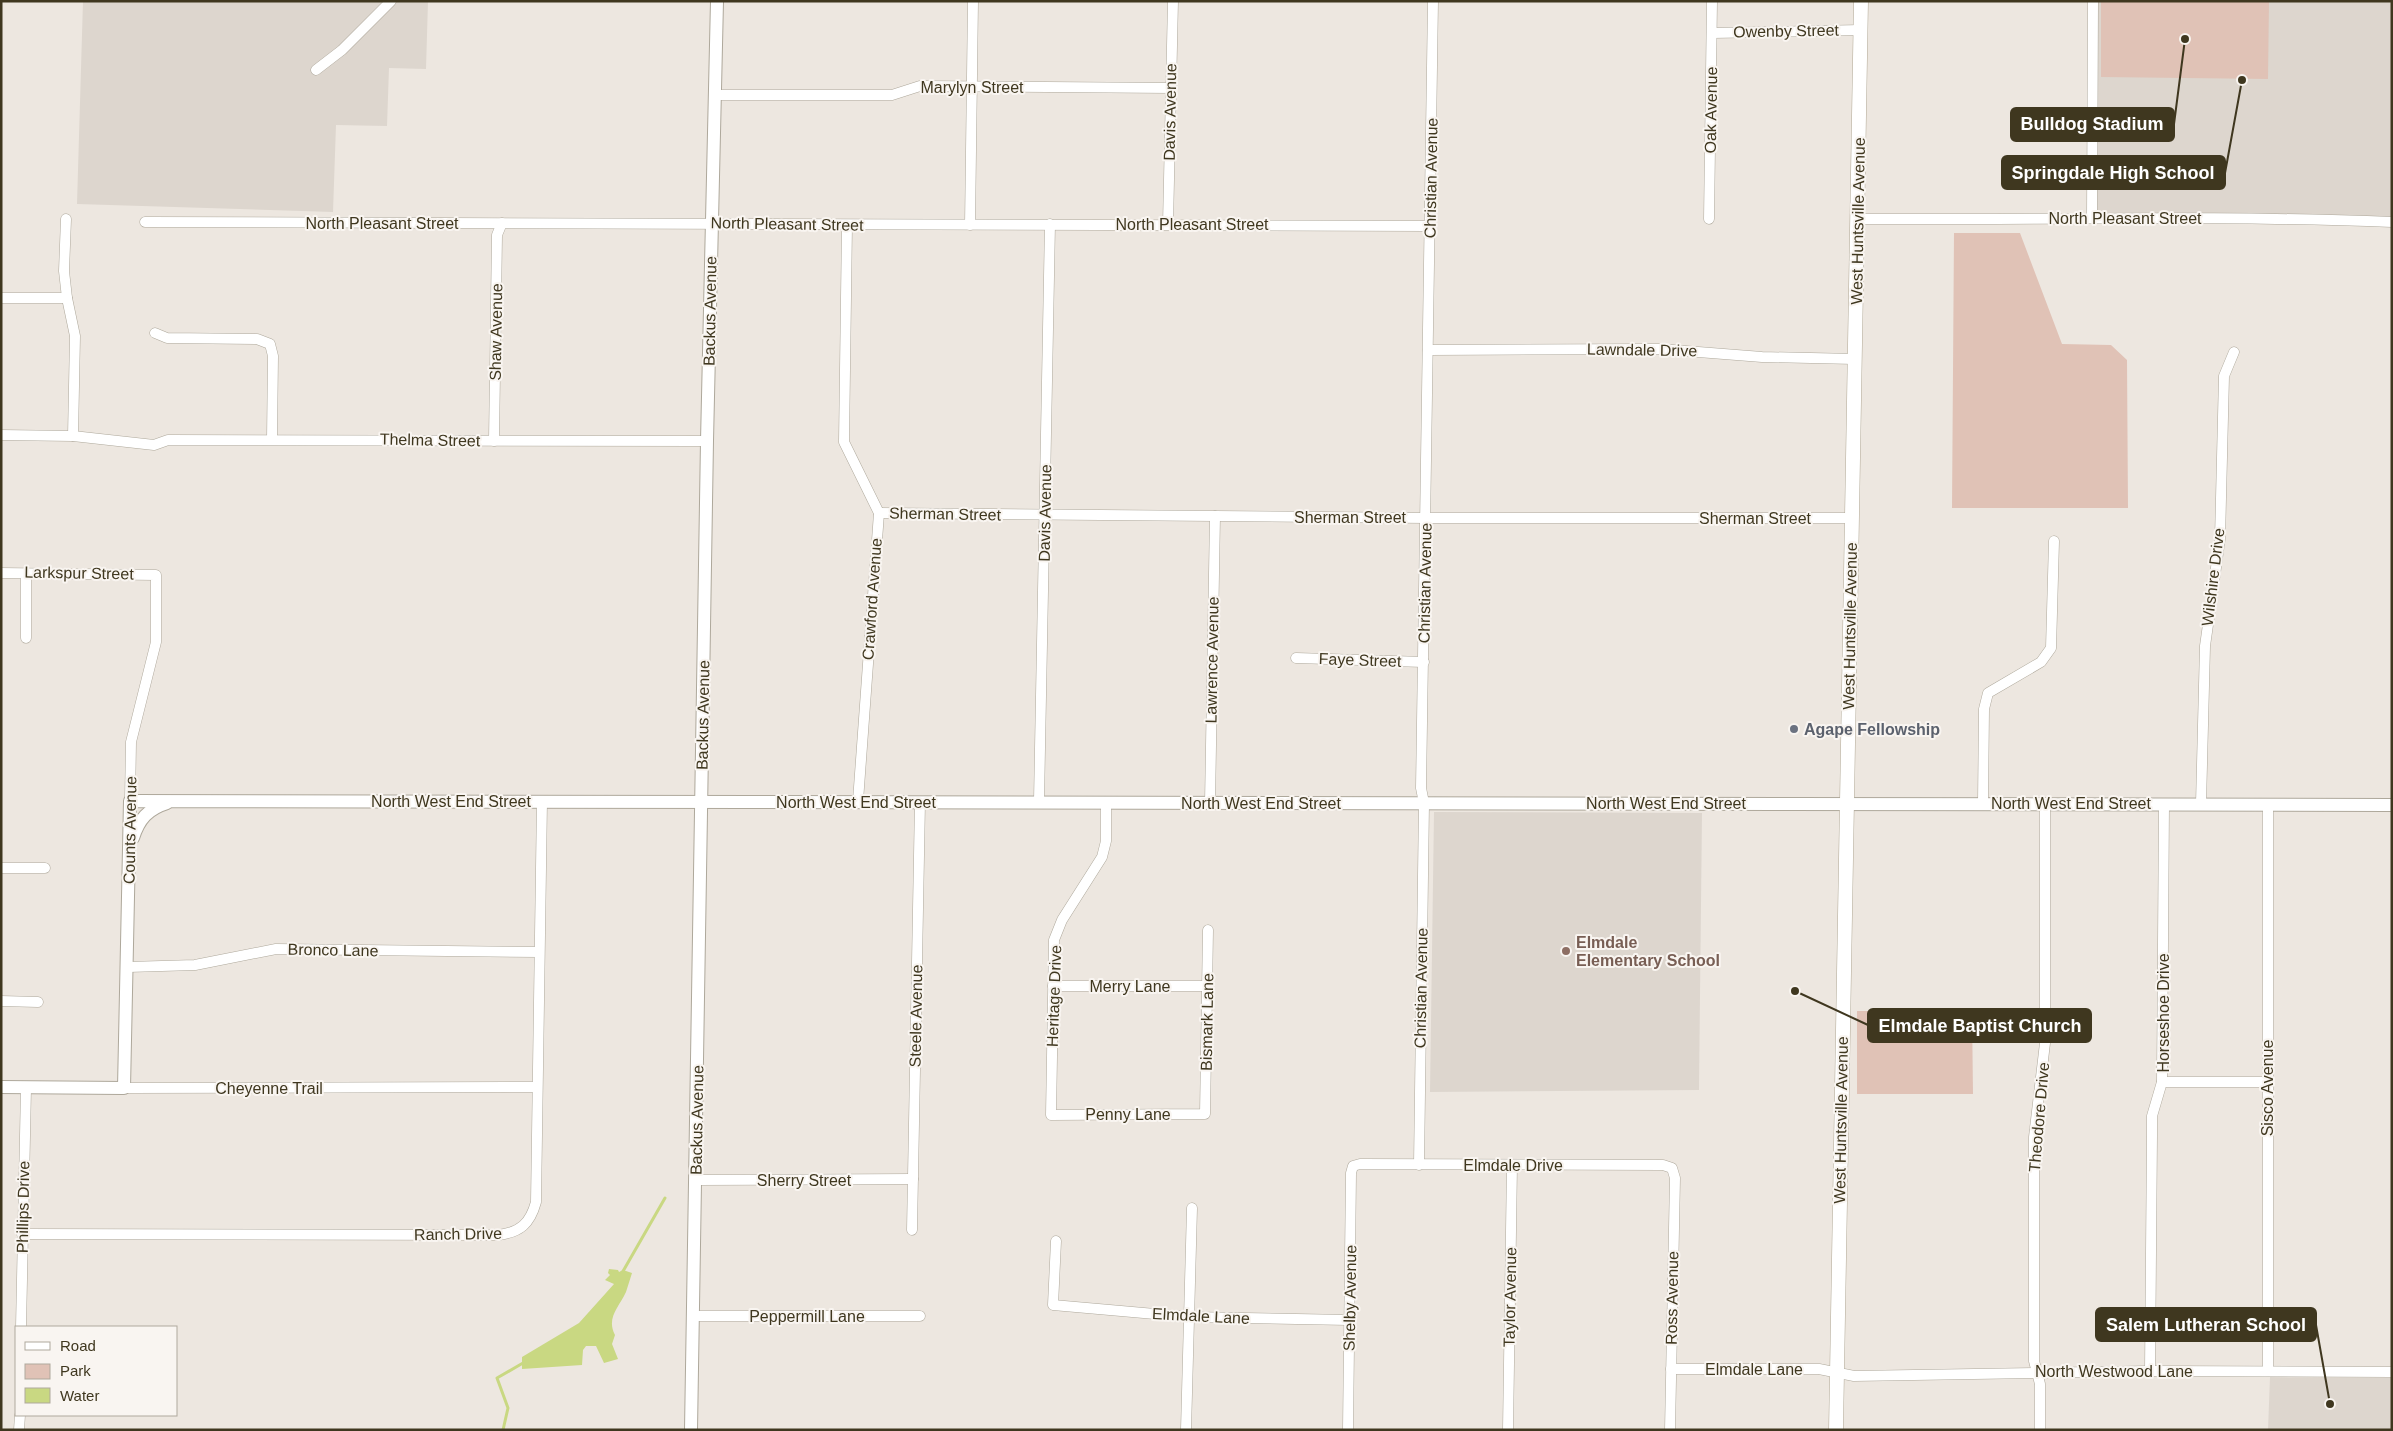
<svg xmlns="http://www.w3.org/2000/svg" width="2393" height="1431" font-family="Helvetica,sans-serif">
	<rect width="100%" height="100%" fill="#ede7e0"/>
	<g fill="#ddd6ce">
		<path d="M83 1H428L426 69 389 68 387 126 336 125 333 212 77 204Z"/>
		<path d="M2093 1H2392V222L2092 217Z"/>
		<path d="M1434 812 1702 813 1699 1090 1430 1092Z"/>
		<path d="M2270 1377 2392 1378V1430H2268Z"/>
	</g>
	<g fill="#e0c2b6">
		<path d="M2101 1H2269L2268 79 2101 77Z"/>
		<path d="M1954 233H2020L2062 344 2111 345 2127 360 2128 508H1952Z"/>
		<path d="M1857 1011H1972L1973 1094H1857Z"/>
	</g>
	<path fill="#c9d882" d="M609 1269 618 1270 619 1272 623 1270 632 1273C630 1279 628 1286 626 1292 619 1307 606 1318 615 1335L612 1344 618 1359 604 1363 596 1346H586L583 1350 582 1365 522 1369V1357L579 1323 614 1284 605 1280 610 1275 608 1273Z"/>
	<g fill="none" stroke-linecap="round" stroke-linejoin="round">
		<g stroke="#c9d882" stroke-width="3">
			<path d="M622 1273 665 1198"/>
			<path d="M503 1430 508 1408 497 1378 523 1363"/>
		</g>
		<defs>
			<g id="minor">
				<path d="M1712 33 1861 30"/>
				<path d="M316 70 342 50 391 1"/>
				<path d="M715 95H892L920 86 1171 88"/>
				<path d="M2092 217 2093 1"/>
				<path d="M66 219 64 271 67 298 75 336 73 436"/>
				<path d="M1709 219 1712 1"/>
				<path d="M1858 219C2036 220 2214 215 2392 222"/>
				<path d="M145 222 1430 226"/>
				<path d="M1168 224 1173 1"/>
				<path d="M847 225 844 442 879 513 858 801"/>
				<path d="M970 225 973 1"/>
				<path d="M1 298H67"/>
				<path d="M155 333 167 338 257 339 270 344 273 356 272 439"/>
				<path d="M1428 350 1660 349 1762 357 1855 359"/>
				<path d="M1 435 73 436 154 445 168 440 707 441"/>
				<path d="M494 441 497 235 502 223"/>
				<path d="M879 513 1426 518H1852"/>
				<path d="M1 573 156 575V642L131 742 130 801"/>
				<path d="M26 638V573"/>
				<path d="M1296 658 1424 662"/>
				<path d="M1039 801 1050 224"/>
				<path d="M1106 802V841L1102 857 1062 920 1054 940 1051 1115 1205 1114 1208 930"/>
				<path d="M1210 803 1215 516"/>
				<path d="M1983 803 1984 709 1988 693 2041 662 2051 648 2054 541"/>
				<path d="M2201 804 2205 646 2220 539 2224 376 2234 352"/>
				<path d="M2268 805V1371"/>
				<path d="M1 868H45"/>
				<path d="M128 967 195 965 276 949 539 952"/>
				<path d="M1053 986H1207"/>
				<path d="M1 1001 38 1002"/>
				<path d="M2162 1082H2266"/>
				<path d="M124 1088 537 1087"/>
				<path d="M1419 1165 1424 803 1421 788 1433 1"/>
				<path d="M696 1180 913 1179"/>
				<path d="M912 1230 920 802"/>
				<path d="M22 1234 499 1235C520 1232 530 1224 536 1202L542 801"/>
				<path d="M1056 1241 1053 1305 1189 1317 1349 1320"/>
				<path d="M693 1316H920"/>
				<path d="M21 1327 26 1088"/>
				<path d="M1671 1369H1819L1854 1376 2150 1371 2392 1372"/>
				<path d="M2150 1371 2152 1135V1116L2162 1082 2164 804"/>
				<path d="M19 1430 20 1415"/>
				<path d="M1186 1430 1192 1208"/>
				<path d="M1348 1430 1351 1173 1353 1166 1360 1164 1663 1165 1672 1168 1675 1178 1670 1430"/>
				<path d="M1508 1430 1512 1165"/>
				<path d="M2040 1430V1384L2034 1361V1137L2045 1043V803"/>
			</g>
			<g id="tertiary">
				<path d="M133 838C139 819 148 809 167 803"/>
				<path d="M1 1087 124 1088 130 801 2392 805"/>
				<path d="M691 1430 707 441 717 1"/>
			</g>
			<path id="secondary" d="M1836 1430 1861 1"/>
		</defs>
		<use href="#minor" stroke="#aea89b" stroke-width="11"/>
		<use href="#tertiary" stroke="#aea89b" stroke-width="14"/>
		<use href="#secondary" stroke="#b1a895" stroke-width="15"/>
		<use href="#minor" stroke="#fff" stroke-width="10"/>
		<use href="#tertiary" stroke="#fff" stroke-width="12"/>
		<use href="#secondary" stroke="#fff" stroke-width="14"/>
	</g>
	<circle fill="#6b7280" stroke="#f9f5f1" stroke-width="2" cx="1794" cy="729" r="5"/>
	<circle fill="#8d6e63" stroke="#f9f5f1" stroke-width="2" cx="1566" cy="951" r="5"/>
	<g text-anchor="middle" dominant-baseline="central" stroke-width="4" stroke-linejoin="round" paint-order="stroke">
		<g font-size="16" fill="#3f371f" stroke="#f9f5f1">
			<text transform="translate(1786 31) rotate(-1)">Owenby Street</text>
			<text x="972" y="87">Marylyn Street</text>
			<text transform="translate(1711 110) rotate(-89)">Oak Avenue</text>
			<text transform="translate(1170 112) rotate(-89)">Davis Avenue</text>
			<text transform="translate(1431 178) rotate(-89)">Christian Avenue</text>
			<text x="2125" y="218">North Pleasant Street</text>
			<text transform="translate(1858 221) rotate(-89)">West Huntsville Avenue</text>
			<text x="382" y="223">North Pleasant Street</text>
			<text transform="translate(787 224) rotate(1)">North Pleasant Street</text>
			<text x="1192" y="224">North Pleasant Street</text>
			<text transform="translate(710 311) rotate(-89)">Backus Avenue</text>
			<text transform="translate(496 332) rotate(-89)">Shaw Avenue</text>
			<text transform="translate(1642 350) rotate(1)">Lawndale Drive</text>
			<text transform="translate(430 440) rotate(1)">Thelma Street</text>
			<text transform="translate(1045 513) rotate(-89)">Davis Avenue</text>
			<text transform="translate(945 514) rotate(1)">Sherman Street</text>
			<text x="1350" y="517">Sherman Street</text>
			<text x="1755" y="518">Sherman Street</text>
			<text transform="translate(79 573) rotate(1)">Larkspur Street</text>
			<text transform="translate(2213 577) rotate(-83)">Wilshire Drive</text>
			<text transform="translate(1425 583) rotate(-89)">Christian Avenue</text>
			<text transform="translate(872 599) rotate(-86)">Crawford Avenue</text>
			<text transform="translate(1850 626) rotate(-89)">West Huntsville Avenue</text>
			<text transform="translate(1212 660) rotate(-89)">Lawrence Avenue</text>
			<text transform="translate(1360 660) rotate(2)">Faye Street</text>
			<text transform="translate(703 715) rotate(-89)">Backus Avenue</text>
			<text x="451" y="801">North West End Street</text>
			<text x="856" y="802">North West End Street</text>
			<text x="1261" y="803">North West End Street</text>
			<text x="1666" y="803">North West End Street</text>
			<text x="2071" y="803">North West End Street</text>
			<text transform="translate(130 830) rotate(-89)">Counts Avenue</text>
			<text transform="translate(333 950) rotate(1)">Bronco Lane</text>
			<text x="1130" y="986">Merry Lane</text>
			<text transform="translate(1421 988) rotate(-89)">Christian Avenue</text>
			<text transform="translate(1054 996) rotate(-88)">Heritage Drive</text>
			<text transform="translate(2163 1013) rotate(-90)">Horseshoe Drive</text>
			<text transform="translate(916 1016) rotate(-89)">Steele Avenue</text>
			<text transform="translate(1207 1022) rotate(-89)">Bismark Lane</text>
			<text x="269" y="1088">Cheyenne Trail</text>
			<text transform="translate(2267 1088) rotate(-90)">Sisco Avenue</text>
			<text x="1128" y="1114">Penny Lane</text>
			<text transform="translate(2039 1117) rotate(-85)">Theodore Drive</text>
			<text transform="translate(697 1120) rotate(-89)">Backus Avenue</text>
			<text transform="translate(1841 1120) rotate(-89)">West Huntsville Avenue</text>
			<text x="1513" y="1165">Elmdale Drive</text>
			<text x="804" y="1180">Sherry Street</text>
			<text transform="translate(23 1207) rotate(-89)">Phillips Drive</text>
			<text transform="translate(458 1234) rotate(-1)">Ranch Drive</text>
			<text transform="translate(1510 1297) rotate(-89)">Taylor Avenue</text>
			<text transform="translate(1350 1298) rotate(-89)">Shelby Avenue</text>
			<text transform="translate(1672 1298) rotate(-89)">Ross Avenue</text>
			<text x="807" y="1316">Peppermill Lane</text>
			<text transform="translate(1201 1316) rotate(3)">Elmdale Lane</text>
			<text x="1754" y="1369">Elmdale Lane</text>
			<text x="2114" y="1371">North Westwood Lane</text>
		</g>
		<g font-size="16" font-weight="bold" fill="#5b616d" stroke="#f9f5f1" text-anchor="start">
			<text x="1804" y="729">Agape Fellowship</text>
		</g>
		<g font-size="16" font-weight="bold" fill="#785e54" stroke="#f9f5f1" text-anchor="start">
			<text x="1576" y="942">Elmdale<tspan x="1576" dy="18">Elementary School</tspan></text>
		</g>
	</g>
	<path fill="none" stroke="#3f371f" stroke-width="2" d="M2185 39L2174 124M2242 80L2225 173M1795 991L1868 1025M2330 1404L2316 1325"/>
	<g fill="#3f371f" stroke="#f9f5f1" stroke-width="2">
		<circle cx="2185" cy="39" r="5"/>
		<circle cx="2242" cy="80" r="5"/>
		<circle cx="1795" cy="991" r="5"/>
		<circle cx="2330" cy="1404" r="5"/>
	</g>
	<g fill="#3f371f" stroke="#3f371f" stroke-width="2">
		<rect x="2011" y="108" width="163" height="33" rx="5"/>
		<rect x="2002" y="156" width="223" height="33" rx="5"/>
		<rect x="1868" y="1009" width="223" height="33" rx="5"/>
		<rect x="2096" y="1308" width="220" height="33" rx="5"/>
	</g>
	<g font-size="18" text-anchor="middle" font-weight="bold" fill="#fff">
		<text x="2092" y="130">Bulldog Stadium</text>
		<text x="2113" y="179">Springdale High School</text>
		<text x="1980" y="1032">Elmdale Baptist Church</text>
		<text x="2206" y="1331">Salem Lutheran School</text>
	</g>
	<rect width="2393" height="1431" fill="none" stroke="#3f371f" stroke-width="5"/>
	<rect x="15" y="1326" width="162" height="90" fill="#f9f5f1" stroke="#afa99d"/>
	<rect x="25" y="1342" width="25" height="8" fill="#ffffff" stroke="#afa99d"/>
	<text x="60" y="1351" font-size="15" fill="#3f371f">Road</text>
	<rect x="25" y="1364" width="25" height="15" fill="#e0c2b6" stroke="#afa99d"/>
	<text x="60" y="1376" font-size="15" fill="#3f371f">Park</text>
	<rect x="25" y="1388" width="25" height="15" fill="#c9d882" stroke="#afa99d"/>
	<text x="60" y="1401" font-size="15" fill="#3f371f">Water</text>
</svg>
